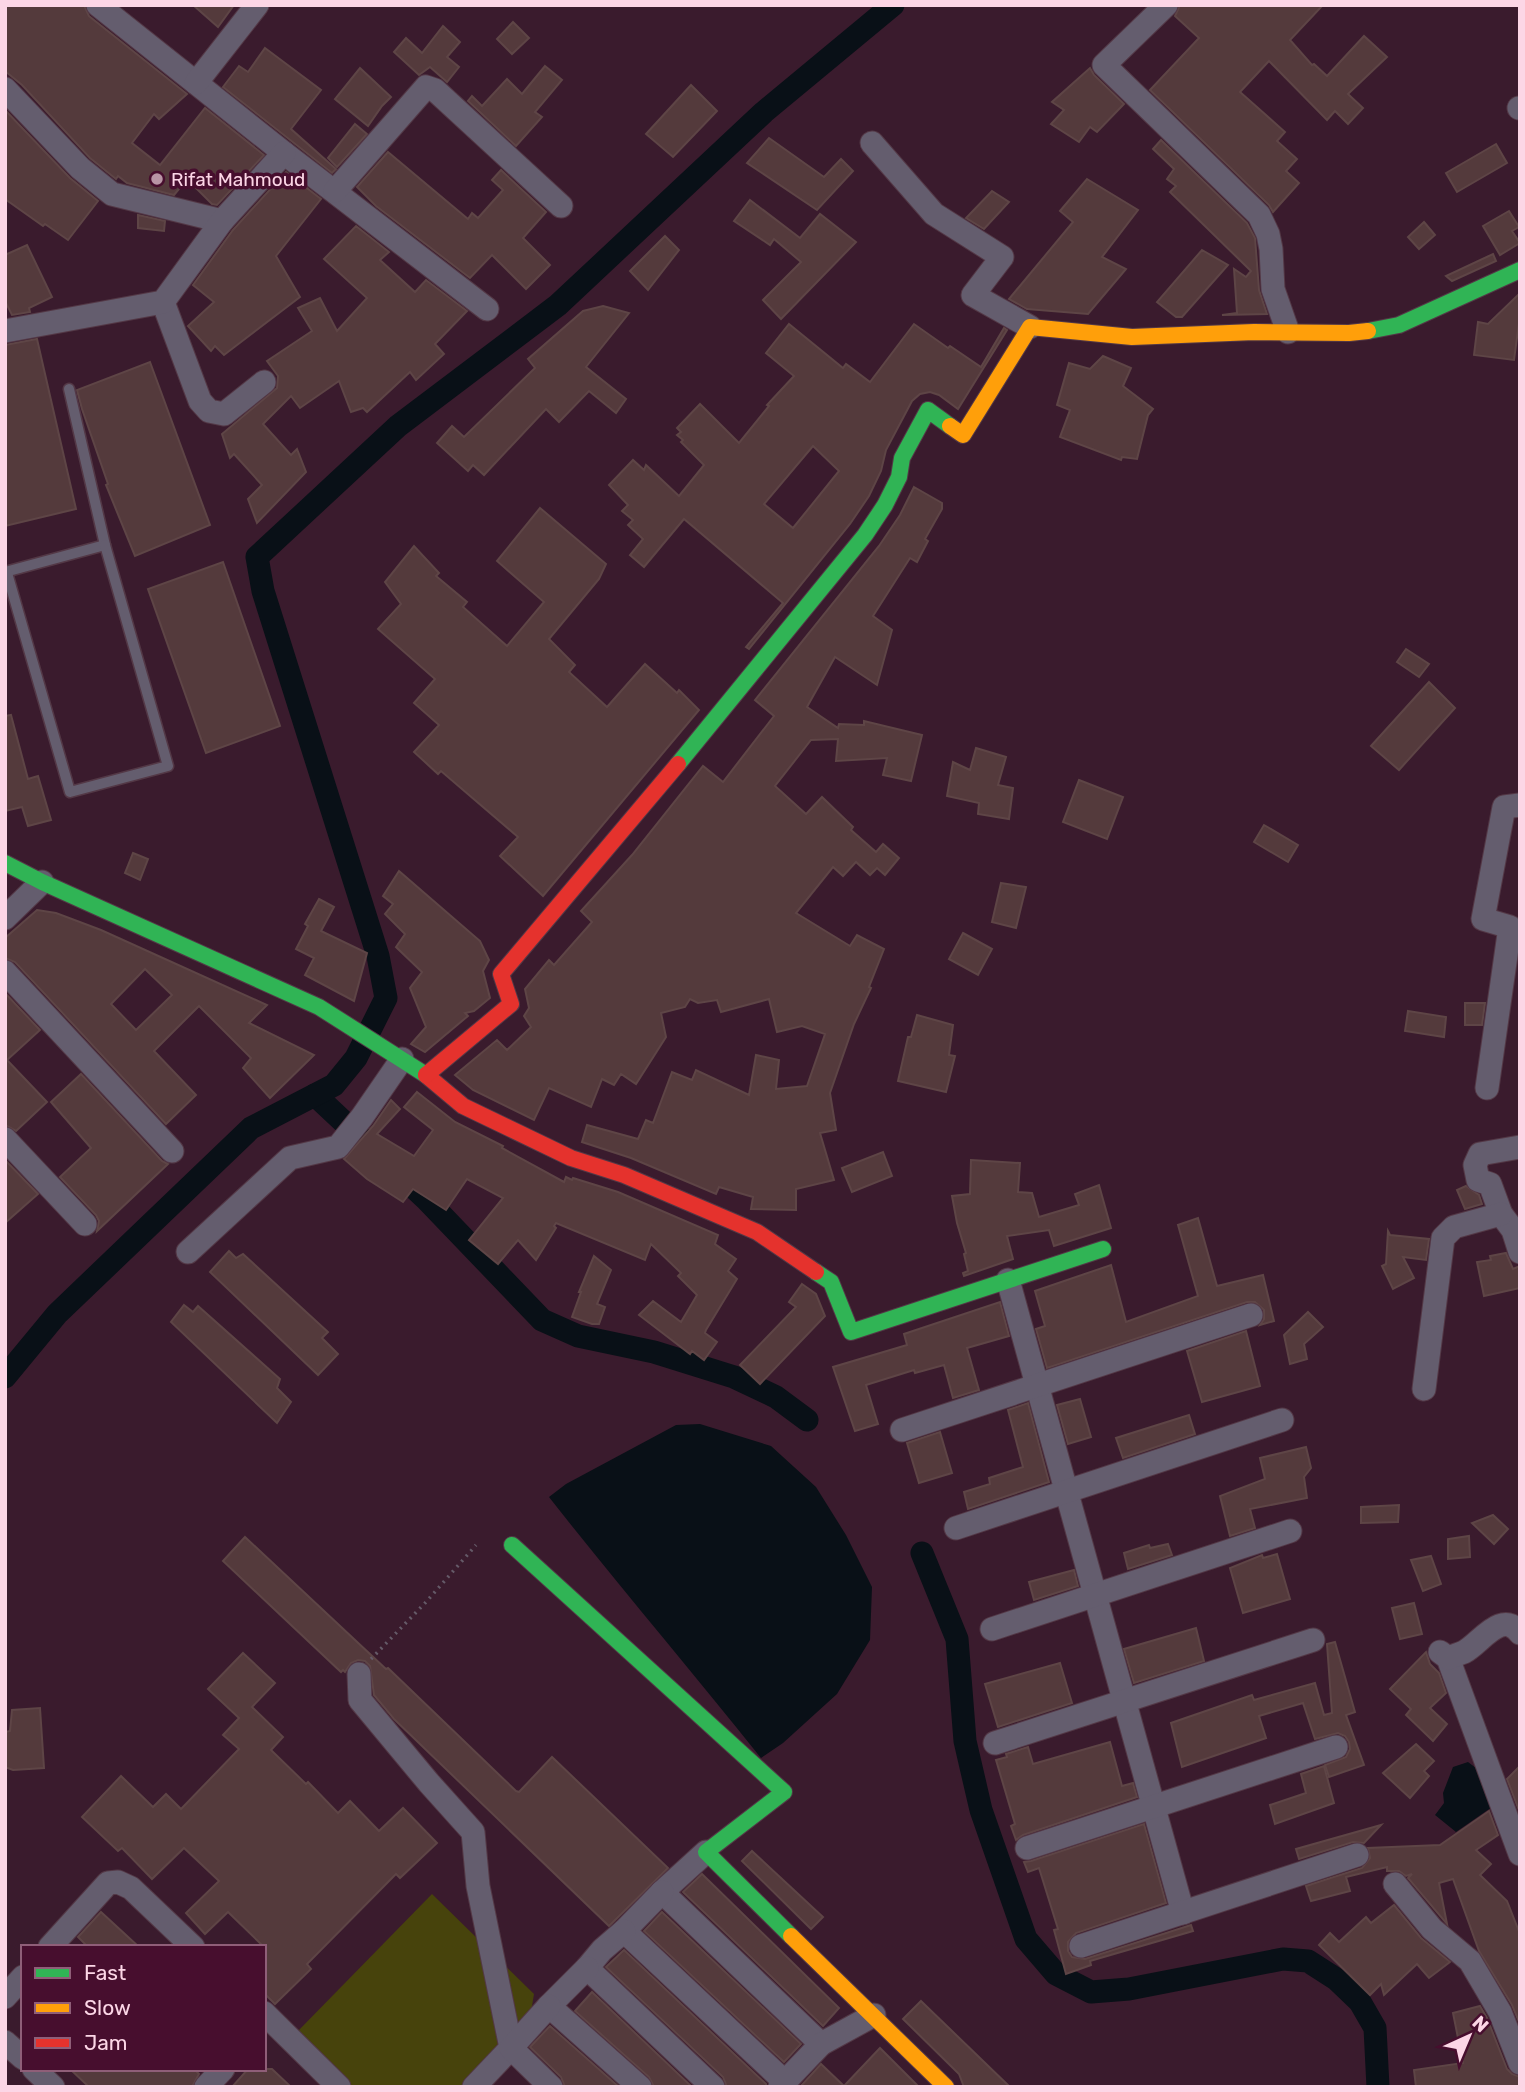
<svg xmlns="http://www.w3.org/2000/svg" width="1525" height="2092" font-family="Rubik,sans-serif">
	<rect width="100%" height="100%" fill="#3a1b2d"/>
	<path fill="#47430c" d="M432 1894 534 1994 531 2012 465 2087H352L297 2032Z"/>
	<g fill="#091017">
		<path d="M700 1424 771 1446 816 1487 846 1535 872 1587 870 1640 837 1694 783 1743 761 1758C691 1670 618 1585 549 1497L566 1484 676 1425Z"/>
		<path d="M1468 1762 1476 1768 1495 1805 1456 1832 1435 1815 1444 1803 1443 1793 1453 1767Z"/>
	</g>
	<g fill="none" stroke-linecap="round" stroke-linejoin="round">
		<g stroke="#091017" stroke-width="23">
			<path d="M315 1095 426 1199 542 1320 578 1336 654 1352 734 1377 776 1397 807 1420"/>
			<path d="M5 1377 57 1314 251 1128 334 1085 356 1058 386 998 378 956 263 591 257 557 398 426 558 305 764 112 893 5"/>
			<path d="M922 1553 957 1639 965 1741 981 1810 1026 1939 1056 1974 1091 1992 1129 1989 1283 1959 1308 1961 1336 1979 1360 2002 1375 2028 1378 2087"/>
		</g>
	</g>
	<g fill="#543a3c" stroke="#5e4546" stroke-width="2" fill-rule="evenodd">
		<path d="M5 5H84L89 16 187 94 159 119 154 114 132 143 160 165 205 108 264 155 217 205 212 204 187 179 174 195 127 183 118 176 116 179 90 158 22 85 5 71Z"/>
		<path d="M193 5H234L218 27Z"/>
		<path d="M1180 5H1323L1290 40 1312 65 1314 64 1327 76 1364 36 1387 57 1348 94 1363 108 1348 124 1335 111 1327 120 1269 61 1240 92 1285 132 1277 141 1297 159 1286 171 1299 183 1273 212 1269 205 1150 90 1199 38 1175 16Z"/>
		<path d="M513 22 529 38 512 54 497 39Z"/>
		<path d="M443 26 460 42 447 57 459 67 447 82 430 67 419 75 394 52 406 38 422 53Z"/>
		<path d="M265 48 321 90 291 129 336 169 332 173 223 87 239 66 248 72Z"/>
		<path d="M545 66 562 80 535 112 542 117 516 146 468 101 472 96 482 106 507 79 522 94Z"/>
		<path d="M360 68 391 97 382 106 368 126 335 99Z"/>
		<path d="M1090 68 1094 75 1124 104 1097 132 1090 127 1079 142 1051 124 1064 110 1052 102Z"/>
		<path d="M691 85 717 111 673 157 646 134Z"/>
		<path d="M5 110 70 178 98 201 68 240 45 224 43 226 5 199Z"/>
		<path d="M355 124 367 134 337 167 328 158Z"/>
		<path d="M769 138 824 177 841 159 853 171 817 210 747 163Z"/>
		<path d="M1161 140 1247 223 1255 238 1259 290 1267 314 1222 315 1237 313 1234 269 1246 277 1251 271 1170 192 1176 186 1167 179 1174 169 1153 149Z"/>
		<path d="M1496 144 1507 163 1457 192 1446 173Z"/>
		<path d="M388 152 468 219 472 213 478 218 503 190 492 180 501 170 546 212 523 238 550 265 526 289 492 255 470 278 376 206 357 187Z"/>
		<path d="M286 172 321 199 276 256 300 297 224 355 215 346 211 351 188 326 214 302 193 285 233 230Z"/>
		<path d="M1087 179 1138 210 1102 257 1126 269 1088 314 1027 309 1009 299 1073 222 1060 211Z"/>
		<path d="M992 191 1009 202 984 229 966 218Z"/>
		<path d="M750 200 800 238 820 214 856 242 781 319 763 300 801 262 774 239 770 245 734 221Z"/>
		<path d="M1509 211 1519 227 1512 231 1520 243 1500 255 1483 226Z"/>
		<path d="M138 215 165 221 164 231 138 228Z"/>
		<path d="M1424 222 1435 235 1419 249 1408 237Z"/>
		<path d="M356 226 389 252 380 260 415 292 426 280 467 311 435 344 444 354 416 380 410 372 367 412 363 408 351 412 339 381 300 408 291 396 263 424 291 455 297 449 306 472 257 523 248 499 262 485 234 454 230 458 222 434 277 388 278 376 267 361 312 331 298 308 320 298 337 331 367 298 324 259Z"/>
		<path d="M665 236 679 250 648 290 630 271Z"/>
		<path d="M27 245 52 297 29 308 30 312 12 315 5 301V255Z"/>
		<path d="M1202 250 1228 265 1182 317H1176L1157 302Z"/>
		<path d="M1493 254 1496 261 1452 281 1446 276Z"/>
		<path d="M1520 293V316L1514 360 1474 355 1478 322 1488 324Z"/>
		<path d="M603 306 629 313 586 367 626 399 616 413 589 391 559 422 546 409 484 475 473 465 468 471 437 443 452 426 464 437 535 368 528 359 583 311Z"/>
		<path d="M789 324 843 368 846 364 870 382 914 324 948 348 950 346 981 367 1004 328 1007 330 958 409 939 395 930 392 920 394 912 401 886 450 881 471 869 496 850 524 749 649 746 647 783 603 684 519 644 567 630 555 643 539 628 525 633 520 622 511 628 505 609 485 633 460 644 470 646 465 679 496 704 465 681 442 683 440 677 435 681 432 677 428 700 404 739 443 769 406 767 405 794 376 766 353ZM813 446 839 471 793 528 764 504Z"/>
		<path d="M37 339 76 509 5 526V345Z"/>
		<path d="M1103 356 1131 368 1123 386 1153 409 1148 415 1137 459 1122 457 1121 460 1060 437 1070 410 1057 405 1069 363 1090 369Z"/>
		<path d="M150 362 210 525 135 556 106 485 108 484 82 409 77 390Z"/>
		<path d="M914 487 942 503V509L925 539 928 541 917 562 910 558 873 616 892 630 877 685 835 657 807 707 838 728 839 724 864 725V721L922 735 911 781 883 775 887 758 836 761 838 739 811 740 775 786 806 814 822 797 853 827 851 830 876 852 883 844 899 858 885 875 877 868 870 875 856 862 843 876 833 867 796 913 850 946 857 935 884 949 869 987 871 988 854 1024 830 1093 836 1130 820 1133 834 1180 796 1189V1210L751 1209 753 1197 719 1187 716 1194 631 1158 582 1142 587 1125 638 1139 646 1120 653 1123 672 1072 692 1080 696 1070 749 1095 756 1055 779 1060 776 1089 807 1086 825 1034 802 1026 777 1032 769 999 721 1012 717 1000 698 1003 690 999 685 1007 661 1013 666 1037 636 1084 621 1074 614 1085 602 1079 591 1107 549 1088 534 1120 473 1090 455 1075 497 1040 507 1050 531 1027 524 1016 529 1008 525 989 549 960 554 965 592 922 581 911 632 855 703 766 723 782 774 716 755 700 879 546 900 515Z"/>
		<path d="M540 508 606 564 599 579 549 639 575 665 569 672 607 707 645 664 677 693 679 690 699 710 543 896 500 856 518 837 441 771 438 774 414 752 439 725 414 703 435 679 378 629 401 604 385 582 414 546 439 573 436 576 467 602 463 607 507 646 544 602 497 561Z"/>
		<path d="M223 562 280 726 206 753 148 589Z"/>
		<path d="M1406 649 1429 664 1419 677 1397 662Z"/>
		<path d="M1429 682 1455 708 1399 770 1371 746Z"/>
		<path d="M11 715 28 779 38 776 51 820 28 826 22 807 5 811V716Z"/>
		<path d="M976 748 1006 757 998 785 1013 788 1009 819 978 814 979 803 947 796 953 762 970 770Z"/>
		<path d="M1079 780 1123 797 1107 839 1063 822Z"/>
		<path d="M1264 825 1298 845 1288 862 1254 842Z"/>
		<path d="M133 853 148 859 140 880 125 873Z"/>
		<path d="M399 871 480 941 489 960 483 971 490 998 474 1011 465 1013 468 1016 425 1052 411 1044 426 1027 410 988 422 972 396 947 405 934 385 914 393 904 383 896Z"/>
		<path d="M1001 883 1026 887 1016 928 992 922Z"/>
		<path d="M319 899 334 907 321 931 367 953 354 1001 305 975 314 958 296 949 308 926 305 924Z"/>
		<path d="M37 910 56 913 101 930 267 1005 249 1023 314 1055 270 1098 243 1068 251 1058 199 1006 154 1051 196 1095 166 1124 15 962 5 958V938ZM145 969 172 995 136 1030 111 1004Z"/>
		<path d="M963 933 992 949 978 975 949 959Z"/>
		<path d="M5 993 40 1030 7 1060 47 1102 16 1131 5 1125Z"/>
		<path d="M1465 1003H1485L1482 1025H1465Z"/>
		<path d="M1408 1011 1446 1017 1444 1037 1405 1031Z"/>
		<path d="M917 1015 953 1025 949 1055 955 1056 946 1092 898 1081 908 1037H911Z"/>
		<path d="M81 1074 162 1161 168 1164 97 1231 99 1221 96 1215 60 1177 91 1148 51 1102Z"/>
		<path d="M417 1092 455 1122 503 1146 502 1148 564 1182 566 1177 572 1180 573 1178 618 1192 718 1235 715 1244 736 1259 728 1271 737 1279 706 1330 705 1333 717 1342 704 1360 692 1351 690 1354 639 1315 653 1301 681 1322 697 1295 678 1276 681 1273 651 1244 645 1260 556 1223 554 1226 556 1228 536 1260 518 1240 498 1264 469 1240 503 1198 467 1179 446 1210 413 1189 403 1202 367 1179 344 1159 373 1126 391 1100 400 1109 377 1134 414 1156 433 1130 404 1107Z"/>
		<path d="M883 1152 892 1176 852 1192 842 1168Z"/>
		<path d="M5 1160 38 1194 5 1223Z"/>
		<path d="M971 1160 1020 1163 1018 1192 1032 1193 1039 1217 1079 1205 1075 1194 1099 1185 1111 1228 1054 1246 1049 1230 1007 1236 1013 1259 964 1276 963 1273 968 1271 964 1254 966 1253 957 1223 952 1196 970 1194Z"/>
		<path d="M1466 1186 1479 1195 1482 1204 1465 1209 1457 1190Z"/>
		<path d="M1198 1218 1217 1286 1263 1275 1274 1321 1260 1325 1264 1319V1310L1255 1302H1247L1047 1368 1036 1329 1045 1326 1035 1291 1111 1265 1126 1322 1198 1296 1178 1225Z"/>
		<path d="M1388 1231 1390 1235 1429 1239 1426 1260 1403 1257 1414 1278 1393 1289 1382 1266 1386 1264Z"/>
		<path d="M229 1251 236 1258 243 1254 328 1332 322 1338 338 1354 318 1375 210 1272Z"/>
		<path d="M1506 1253 1513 1269 1520 1266V1288L1484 1296 1477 1262 1491 1260 1490 1256Z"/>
		<path d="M594 1256 611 1270 597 1304 605 1307 599 1324H592L572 1317 581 1292H579Z"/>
		<path d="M802 1284 816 1294 825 1316 760 1384 740 1365 796 1307 789 1302Z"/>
		<path d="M1000 1302 1009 1336 967 1348 979 1390 953 1398 944 1365 915 1373 914 1370 866 1385 878 1424 855 1431 833 1367 907 1345 904 1334Z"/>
		<path d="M184 1305 193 1312 198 1306 280 1379 277 1388 291 1402 277 1423 171 1322Z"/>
		<path d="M1308 1312 1323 1327 1304 1344 1307 1359 1290 1364 1284 1335Z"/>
		<path d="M1246 1331 1260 1386 1202 1402 1187 1351Z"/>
		<path d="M1080 1399 1091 1437 1068 1444 1057 1405Z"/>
		<path d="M1028 1403 1049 1482 968 1509 964 1492 990 1484 989 1478 1023 1467 1008 1410Z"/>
		<path d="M1189 1415 1195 1434 1123 1458 1116 1438Z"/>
		<path d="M940 1432 952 1473 919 1483 907 1443Z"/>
		<path d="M1306 1447 1311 1468 1304 1477 1307 1498 1250 1509 1255 1528 1230 1536 1220 1496 1265 1479 1260 1458Z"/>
		<path d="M1399 1505 1398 1522 1361 1523V1507Z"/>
		<path d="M1493 1515 1508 1529 1494 1544 1472 1523Z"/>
		<path d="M1469 1536 1470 1557 1448 1559V1539Z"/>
		<path d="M245 1537 386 1669 388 1668 516 1791 519 1792 552 1757 668 1868 609 1926 394 1719 374 1695 370 1666 365 1661 358 1660 351 1663 345 1672 343 1670 341 1672 223 1561Z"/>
		<path d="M1168 1544 1172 1555 1128 1569 1124 1553 1149 1545 1150 1548Z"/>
		<path d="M1277 1554 1290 1599 1243 1613 1230 1568 1262 1555 1263 1558Z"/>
		<path d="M1431 1556 1441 1584 1423 1591 1411 1560Z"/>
		<path d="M1074 1570 1078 1586 1034 1600 1029 1582Z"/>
		<path d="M1414 1603 1422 1634 1400 1639 1392 1608Z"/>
		<path d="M1196 1628 1204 1661 1134 1683 1124 1649Z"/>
		<path d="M1335 1642 1355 1712 1346 1715 1364 1765 1329 1777 1325 1765 1346 1757 1350 1749 1349 1742 1345 1736 1338 1733 1315 1739 1303 1703 1259 1716 1266 1738 1182 1767 1171 1723 1252 1695 1254 1700 1315 1683 1324 1715 1332 1713 1327 1644Z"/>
		<path d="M1426 1652 1430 1664 1439 1673 1446 1693 1430 1708 1447 1724 1433 1741 1406 1715 1411 1709 1390 1689Z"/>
		<path d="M243 1653 275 1683 252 1707 283 1737 271 1750 306 1784 308 1782 338 1813 350 1801 379 1831 403 1808 437 1843 400 1878 396 1874 307 1964 311 1969 275 2004 264 1993V1947L228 1912 205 1934 186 1913 219 1881 184 1848 152 1879 122 1848 118 1851 82 1817 121 1776 153 1807 166 1794 181 1809 239 1749 223 1735 239 1718 208 1689Z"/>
		<path d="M1060 1663 1072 1703 998 1727 985 1684Z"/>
		<path d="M40 1708 44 1768 13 1770 5 1767V1732L10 1731 12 1710Z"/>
		<path d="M1110 1742 1122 1786 1133 1783 1137 1797 1023 1835 1016 1840 1011 1826 1015 1824 996 1760 1007 1757 1006 1754 1028 1747 1033 1764Z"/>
		<path d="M1416 1744 1434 1761 1424 1771 1429 1776 1410 1798 1383 1773Z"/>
		<path d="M1324 1766 1334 1803 1275 1824 1270 1805 1306 1793 1301 1774Z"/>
		<path d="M1520 1766V1813L1507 1779Z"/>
		<path d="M1489 1811 1498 1835 1476 1850 1491 1864 1480 1875 1507 1901 1520 1934V2024L1512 2005 1479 1951 1453 1879 1439 1883 1447 1924 1408 1878 1412 1874 1406 1876 1399 1871H1387V1867L1346 1877 1350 1891 1311 1901 1306 1886 1362 1868 1370 1858 1368 1848 1440 1845Z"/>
		<path d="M1144 1824 1166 1903 1076 1933 1068 1942V1951L1072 1957 1085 1959 1191 1925 1193 1931 1090 1961 1091 1965 1066 1974 1054 1930 1058 1929 1039 1868 1028 1872 1024 1862 1031 1861Z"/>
		<path d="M1381 1825 1364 1843 1353 1842 1299 1859 1296 1849Z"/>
		<path d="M752 1851 823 1917 811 1929 742 1861Z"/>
		<path d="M702 1874 839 2008 823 2026 683 1892Z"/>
		<path d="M1394 1905 1421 1938 1450 1962 1429 1978 1417 1964 1384 1995 1381 1984 1370 1995 1319 1945 1330 1933 1339 1942 1366 1917 1371 1923Z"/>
		<path d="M101 1912 139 1947H88L78 1937Z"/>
		<path d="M662 1912 801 2044 784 2062 644 1931Z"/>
		<path d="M624 1950 766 2084V2087H727L723 2077 606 1967Z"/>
		<path d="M592 1992 692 2087H654L649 2077 575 2011Z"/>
		<path d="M921 2001 1010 2087H964L959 2074 903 2019Z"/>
		<path d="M1480 2006 1487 2018 1507 2069 1512 2074 1520 2077V2087H1416L1414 2070 1463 2063 1453 2013Z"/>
		<path d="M550 2026 619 2087H565L561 2077 530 2047Z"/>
		<path d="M880 2048 919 2087H800L821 2064 844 2086Z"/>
		<path d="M70 2069H194L199 2074 192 2087H89Z"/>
		<path d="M248 2069H272L291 2087H232Z"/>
	</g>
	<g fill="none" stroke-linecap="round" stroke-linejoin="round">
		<defs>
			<g id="lane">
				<path d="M5 572 105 545 69 389"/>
				<path d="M7 573 70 792 168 766 105 545"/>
			</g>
			<g id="street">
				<path d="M98 5 284 153 487 309"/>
				<path d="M1166 5 1104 65 1259 215 1268 234 1271 249 1273 289 1288 332"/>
				<path d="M196 83 257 5"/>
				<path d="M5 89 80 168 112 194 222 221"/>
				<path d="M1519 108H1520"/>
				<path d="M872 143 934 214 1002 257 973 295 1030 327"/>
				<path d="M335 191 426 87 435 90 561 206"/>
				<path d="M163 302 200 401 209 411 224 414 264 382"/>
				<path d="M5 331 163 302 222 221 284 153"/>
				<path d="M5 918 42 882"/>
				<path d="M5 972 172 1151"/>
				<path d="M1487 1088 1510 927 1483 919 1504 807 1520 805"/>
				<path d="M5 1139 85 1224"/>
				<path d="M1520 1147 1480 1154 1475 1165 1478 1180 1490 1184 1501 1214 1513 1230 1520 1252"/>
				<path d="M188 1252 290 1158 338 1147 362 1117 402 1059"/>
				<path d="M1008 1280 1183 1913"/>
				<path d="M1424 1389 1443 1238 1454 1227 1501 1214"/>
				<path d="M902 1430 1251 1315"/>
				<path d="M956 1528 1282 1420"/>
				<path d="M992 1629 1290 1531"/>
				<path d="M1440 1652 1448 1658 1520 1854"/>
				<path d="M1448 1658C1453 1656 1459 1654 1464 1652 1481 1643 1501 1609 1520 1633"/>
				<path d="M359 1674 360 1700 429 1783 473 1832 478 1886 511 2048 474 2087"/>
				<path d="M995 1743 1313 1640"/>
				<path d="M1027 1848 1336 1747"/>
				<path d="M706 1852 662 1892 821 2044"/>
				<path d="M1395 1884 1432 1929 1470 1961 1500 2012 1520 2063"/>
				<path d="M662 1892 624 1931 785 2082"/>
				<path d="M624 1931 602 1950 587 1968 713 2087"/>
				<path d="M1081 1946 1357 1855"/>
				<path d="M50 1947 108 1883 118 1882 131 1888 193 1947"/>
				<path d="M587 1968 549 2006 640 2087"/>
				<path d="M5 1997 23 1977"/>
				<path d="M549 2006 511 2048 551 2087"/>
				<path d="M264 2013 339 2087"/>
				<path d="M5 2042 23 2058"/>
				<path d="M34 2069 53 2087"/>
				<path d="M206 2087 223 2069"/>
				<path d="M780 2087 821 2044 874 2015"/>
			</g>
			<g id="fast">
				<path d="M1368 331 1399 325 1520 270"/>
				<path d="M678 764 865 535 885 505 899 477 902 458 928 410 950 426"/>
				<path d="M5 863 42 882 319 1007 426 1075"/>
				<path d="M816 1272 831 1282 851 1332 1103 1249"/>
				<path d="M512 1545 784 1792 706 1852 791 1936"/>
			</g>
			<g id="slow">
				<path d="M950 426 963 435 1030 327 1132 337 1254 332 1349 333 1368 331"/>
				<path d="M791 1936 946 2087"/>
			</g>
			<g id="jam">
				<path d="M426 1075 463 1106 571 1158 624 1175 757 1232 816 1272"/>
				<path d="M426 1075 511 1004 501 974 678 764"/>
			</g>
		</defs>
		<use href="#lane" stroke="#533846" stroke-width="13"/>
		<use href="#street" stroke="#533846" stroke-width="25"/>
		<use href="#fast" stroke="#533846" stroke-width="18"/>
		<use href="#slow" stroke="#533846" stroke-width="18"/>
		<use href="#jam" stroke="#533846" stroke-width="18"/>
		<path stroke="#655a68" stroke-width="3.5" stroke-dasharray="2 5" stroke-linecap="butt" d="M371 1659 427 1601 476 1545"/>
		<use href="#lane" stroke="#645d6e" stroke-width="10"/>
		<use href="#street" stroke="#645d6e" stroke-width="23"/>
		<use href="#fast" stroke="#30b455" stroke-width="16"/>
		<use href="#slow" stroke="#ff9f0a" stroke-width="16"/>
		<use href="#jam" stroke="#e5322d" stroke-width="16"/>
	</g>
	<circle fill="#b895a5" stroke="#470e2e" stroke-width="2.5" cx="157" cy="179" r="7"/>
	<g text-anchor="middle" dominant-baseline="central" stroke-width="7" stroke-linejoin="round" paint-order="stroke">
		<g font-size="19" fill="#fcd6e6" stroke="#470e2e" text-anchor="start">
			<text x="171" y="179">Rifat Mahmoud</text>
		</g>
	</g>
	<rect width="1525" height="2092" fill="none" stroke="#fcd6e6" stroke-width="14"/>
	<rect x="21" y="1945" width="245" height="126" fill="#470e2e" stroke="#8f5e78" stroke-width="2"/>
	<rect x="35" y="1968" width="35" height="10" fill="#30b455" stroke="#8f5e78" stroke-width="2"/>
	<text x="84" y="1980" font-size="21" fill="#fcd6e6">Fast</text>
	<rect x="35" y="2003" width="35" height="10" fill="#ff9f0a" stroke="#8f5e78" stroke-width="2"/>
	<text x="84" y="2015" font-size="21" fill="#fcd6e6">Slow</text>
	<rect x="35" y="2038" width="35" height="10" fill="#e5322d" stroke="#8f5e78" stroke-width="2"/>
	<text x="84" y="2050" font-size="21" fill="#fcd6e6">Jam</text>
	<g transform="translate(1469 2036) rotate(44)" stroke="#470e2e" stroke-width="5" paint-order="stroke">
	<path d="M0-5L12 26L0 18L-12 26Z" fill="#fcd6e6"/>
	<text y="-10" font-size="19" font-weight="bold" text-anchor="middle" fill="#fcd6e6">N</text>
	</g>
</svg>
